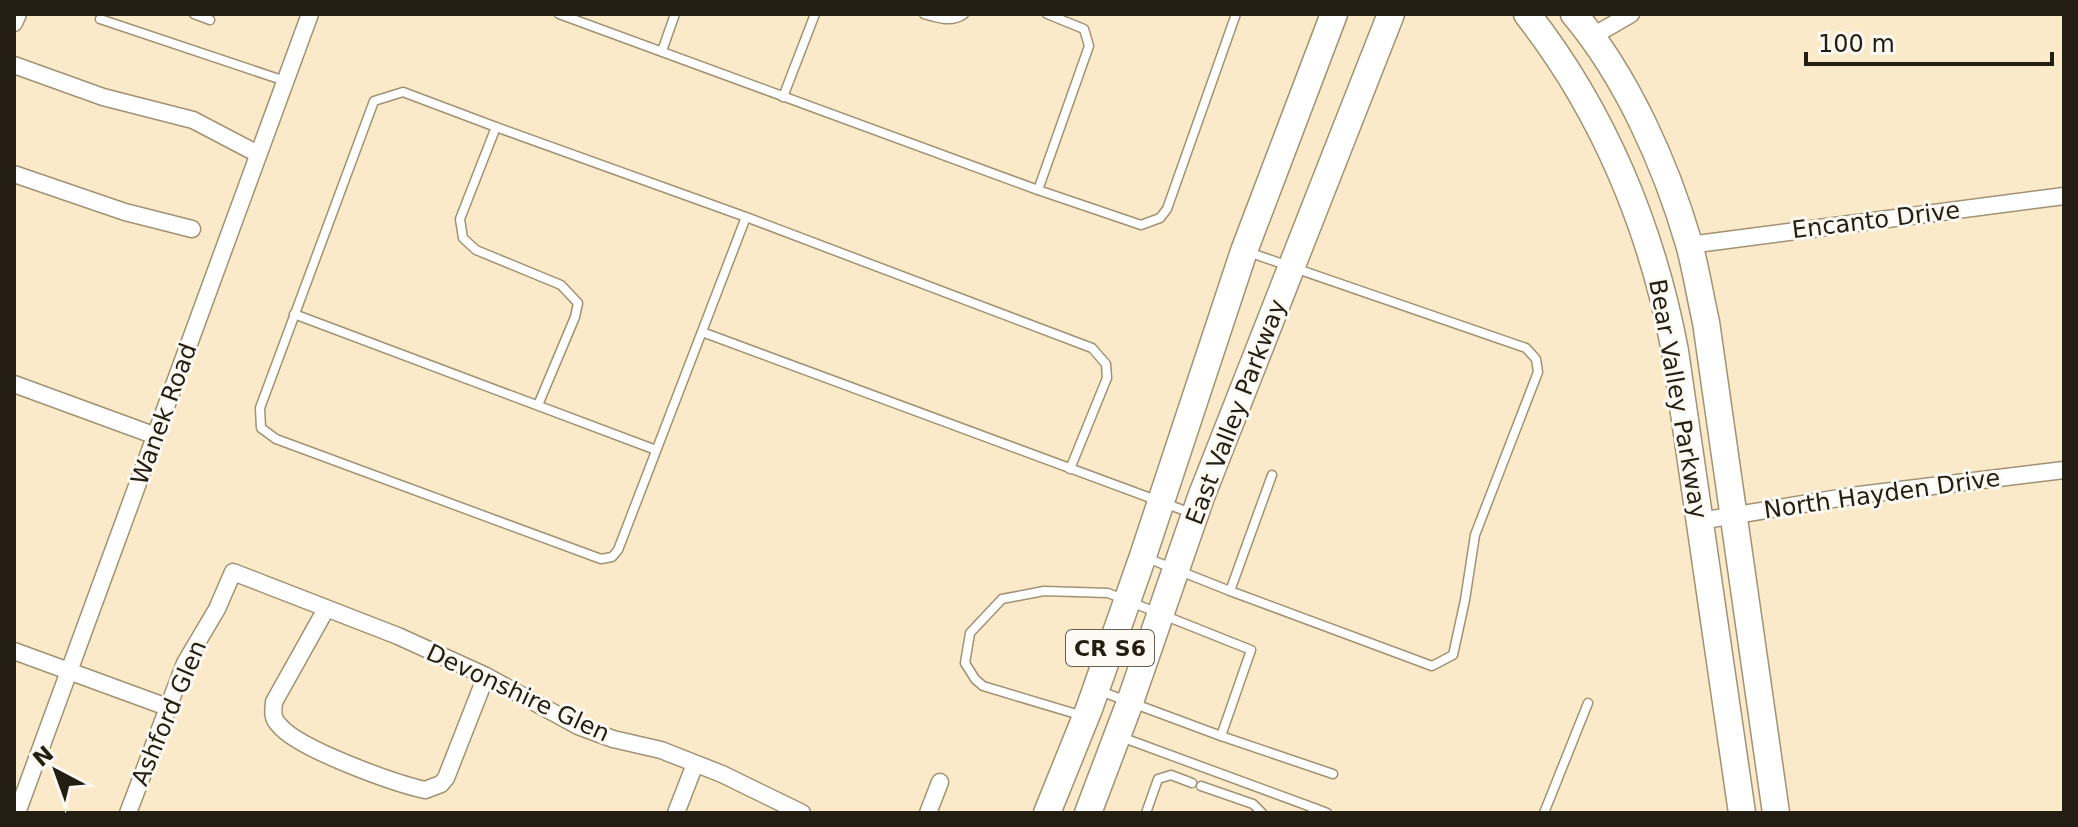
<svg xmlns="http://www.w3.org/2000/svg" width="2078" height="827" font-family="'DejaVu Sans',sans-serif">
	<rect width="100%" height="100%" fill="#fbeaca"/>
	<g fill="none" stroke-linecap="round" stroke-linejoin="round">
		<defs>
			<g id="lane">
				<path d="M194 14 210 20"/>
				<path d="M559 14 1038 190 1141 225 1160 218 1167 209 1236 14"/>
				<path d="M924 14C937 18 952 23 964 14"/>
				<path d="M100 19 285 81"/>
				<path d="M662 51 675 14"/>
				<path d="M783 97 815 14"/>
				<path d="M496 127 460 219 463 238 476 250 561 285 578 303 575 317 538 405"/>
				<path d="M1038 190 1089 46 1084 29 1047 14"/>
				<path d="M746 217 618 550 612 557 601 559 276 439 261 428 260 408 374 101 403 92 496 127 746 217 1092 348 1106 364 1107 378 1070 469"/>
				<path d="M294 314 656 450"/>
				<path d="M702 332 1191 513"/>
				<path d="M1147 558 1230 591 1432 666 1453 655 1465 600 1475 535 1538 372 1536 359 1526 348 1248 252"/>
				<path d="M1230 591 1272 475"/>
				<path d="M1100 691 1221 736 1333 774"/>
				<path d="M1083 716 983 686 975 679 965 663 970 633 1002 599 1044 591 1108 593 1251 650 1221 736"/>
				<path d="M1121 737 1314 808 1312 813"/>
				<path d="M1201 786 1253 804 1262 813"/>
				<path d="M1314 808 1327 813"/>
				<path d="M1146 813 1158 779 1171 775 1192 783"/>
				<path d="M1544 813 1588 703"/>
			</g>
			<g id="street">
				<path d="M14 23 18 14"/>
				<path d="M1593 36 1631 14"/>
				<path d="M14 65 103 97 193 120 258 154"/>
				<path d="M14 174 125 212 192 229"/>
				<path d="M1689 245 2064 196"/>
				<path d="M14 384 156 436"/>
				<path d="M1700 521 1851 496 2064 470"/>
				<path d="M326 609 274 702C273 712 272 718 279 725 298 749 394 783 425 790L441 784 446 778 486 676"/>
				<path d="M14 651 167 707"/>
				<path d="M17 813 310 14"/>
				<path d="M128 813 185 663 217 609 233 572 398 636 486 676 578 726 613 739 661 750 722 774 802 813"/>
				<path d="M676 813 695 764"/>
				<path d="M928 813 940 782"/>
			</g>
			<g id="primary">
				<path d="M1527 14C1604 112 1652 229 1675 351L1742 813"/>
				<path d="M1574 14C1627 77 1666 165 1689 244 1696 269 1700 296 1706 322L1776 813"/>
				<path d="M1047 813 1089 709 1143 556 1244 251 1334 14"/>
				<path d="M1088 813 1130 702 1201 497 1391 14"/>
			</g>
		</defs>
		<use href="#lane" stroke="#a19273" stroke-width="11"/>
		<use href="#street" stroke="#a19273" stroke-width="19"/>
		<use href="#primary" stroke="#a19273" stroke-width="29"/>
		<use href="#lane" stroke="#fff" stroke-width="8"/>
		<use href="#street" stroke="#fff" stroke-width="16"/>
		<use href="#primary" stroke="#fff" stroke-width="26"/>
	</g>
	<g text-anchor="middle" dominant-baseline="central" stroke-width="6" stroke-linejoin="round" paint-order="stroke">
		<rect fill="#fdf9f3" stroke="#656056" stroke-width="2" x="1066" y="630" width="88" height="36" rx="6"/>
		<g font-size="22" font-weight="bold" fill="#241e12">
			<text x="1110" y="648">CR S6</text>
		</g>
		<g font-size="24" fill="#241e12" stroke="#fdf9f3">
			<text transform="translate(1876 220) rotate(-7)">Encanto Drive</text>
			<text transform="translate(1678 399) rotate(80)">Bear Valley Parkway</text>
			<text transform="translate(1236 412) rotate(-69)">East Valley Parkway</text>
			<text transform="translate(164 414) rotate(-70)">Wanek Road</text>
			<text transform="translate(1882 494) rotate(-8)">North Hayden Drive</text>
			<text transform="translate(518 693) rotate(25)">Devonshire Glen</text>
			<text transform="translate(169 713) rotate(-67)">Ashford Glen</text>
		</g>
	</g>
	<rect width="2078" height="827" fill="none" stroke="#241e12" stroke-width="32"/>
	<g transform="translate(56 771) rotate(319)" stroke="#fdf9f3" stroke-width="6" paint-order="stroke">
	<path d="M0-6L14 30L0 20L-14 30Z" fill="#241e12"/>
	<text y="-12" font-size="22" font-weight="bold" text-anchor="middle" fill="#241e12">N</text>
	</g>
	<path d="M1806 52v12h246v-12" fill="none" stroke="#241e12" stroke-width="4"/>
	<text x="1818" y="52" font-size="24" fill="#241e12" stroke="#fdf9f3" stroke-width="6" paint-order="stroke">100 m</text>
</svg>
